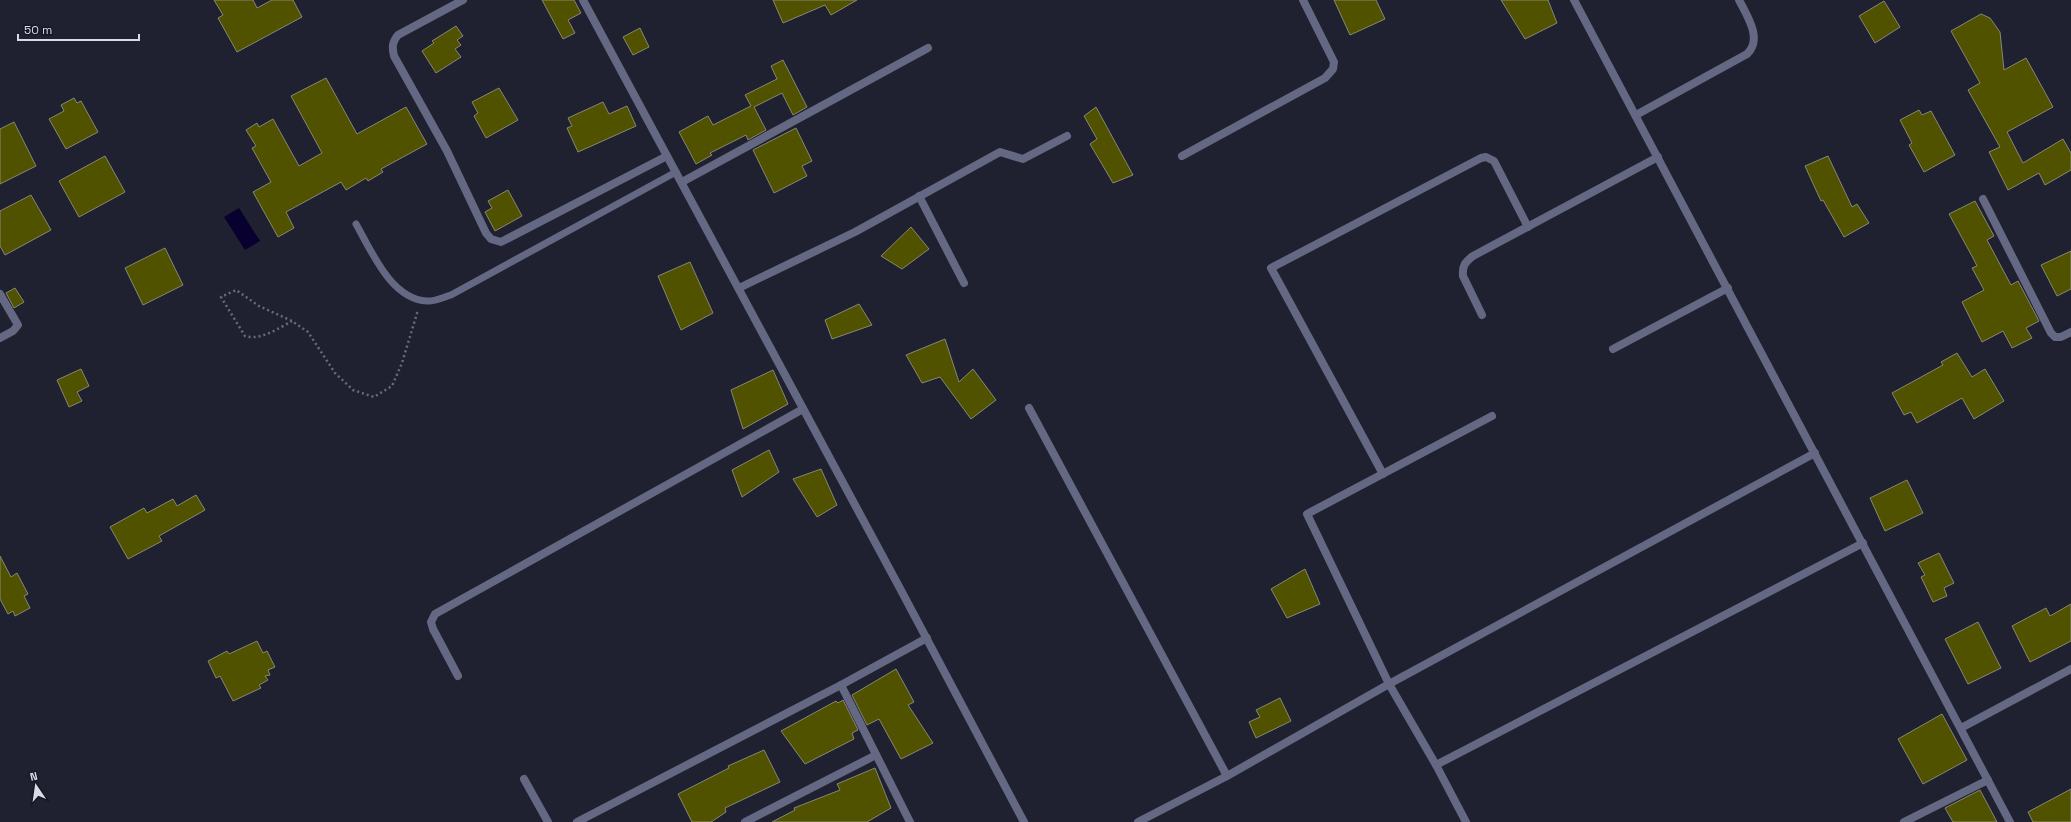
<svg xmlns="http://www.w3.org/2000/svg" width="2071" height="822" font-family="'Space Grotesk',sans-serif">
	<rect width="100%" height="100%" fill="#1f2131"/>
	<path fill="#08002f" d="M239 208 260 241 245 250 224 217Z"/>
	<g fill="#505200" stroke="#878873">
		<path d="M214 0H253L257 8 272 0H293L302 17 237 52 218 18 223 15Z"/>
		<path d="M542 0H574L581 13 568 20 575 33 563 39Z"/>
		<path d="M773 0H857L831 15 825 5 783 23Z"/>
		<path d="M1334 0H1376L1385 19 1350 35Z"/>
		<path d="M1501 0H1548L1557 23 1525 39Z"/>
		<path d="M1884 1 1900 27 1875 43 1859 16Z"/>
		<path d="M1981 14 1990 18 2000 32 2004 70 2026 58 2053 107 2007 132 2023 163 2063 139 2071 153V170L2045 185 2039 173 2008 190 1989 152 2000 147 1968 90 1980 83 1951 31Z"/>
		<path d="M456 26 463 36 457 40 461 45 455 49 461 57 436 73 422 51 434 43 432 41Z"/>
		<path d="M640 28 649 47 633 55 623 37Z"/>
		<path d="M783 60 807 107 793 115 782 93 754 107 766 130 748 140 746 135 710 153 712 155 696 164 679 132 708 116 713 125 751 106 745 95 777 79 771 66Z"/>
		<path d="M326 78 357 134 406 107 427 144 381 169 383 172 368 181 366 178 346 190 341 182 286 212 294 228 278 237 253 192 271 182 252 148 256 146 246 130 257 123 259 127 273 119 299 166 322 153 291 96Z"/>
		<path d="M499 88 518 120 486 138 474 116 478 113 472 102Z"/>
		<path d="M74 98 77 103 81 101 98 132 66 149 49 119 64 111 61 105Z"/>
		<path d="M603 102 609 114 627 106 636 126 578 152 567 128 572 126 568 118Z"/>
		<path d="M1096 107 1133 175 1113 183 1090 144 1097 139 1084 116Z"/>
		<path d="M1919 110 1922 115 1931 111 1955 155 1924 172 1909 145 1912 143 1900 120Z"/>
		<path d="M14 122 36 166 0 184V129Z"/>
		<path d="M796 128 812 161 802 166 807 176 774 193 753 150Z"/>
		<path d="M105 156 125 192 79 217 59 181Z"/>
		<path d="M1828 156 1852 207 1857 204 1869 223 1844 237 1823 200 1821 201 1805 166Z"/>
		<path d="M508 190 522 216 495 231 485 212 492 208 488 201Z"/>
		<path d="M31 195 51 230 5 255 0 246V211Z"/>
		<path d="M1975 201 1994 236 1987 240 2011 285 2018 281 2039 321 2026 328 2032 338 2012 348 2003 331 1982 342 1962 302 1984 290 1972 268 1977 266 1973 258 1949 214Z"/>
		<path d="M911 227 929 249 902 269 881 256Z"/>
		<path d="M165 248 183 285 143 305 125 268Z"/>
		<path d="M2071 251V289L2057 296 2041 265Z"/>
		<path d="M690 262 713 313 681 330 658 276Z"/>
		<path d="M15 288 24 302 14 308 6 293Z"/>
		<path d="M859 304 872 325 832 339 825 320Z"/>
		<path d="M945 339 959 382 973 369 996 400 971 419 940 377 922 383 906 355Z"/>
		<path d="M1957 353 1972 377 1985 369 2004 401 1974 419 1962 398 1917 423 1911 412 1904 415 1892 393 1943 365 1941 362Z"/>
		<path d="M81 369 89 386 77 392 82 401 69 407 57 380Z"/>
		<path d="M773 370 788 404 743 429 731 390Z"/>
		<path d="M769 450 779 472 742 497 732 470Z"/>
		<path d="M821 469 837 505 817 517 793 479Z"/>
		<path d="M1907 480 1923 513 1885 531 1870 498Z"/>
		<path d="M196 495 205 510 159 536 162 541 128 559 110 527 144 508 147 513 173 499 177 506Z"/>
		<path d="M1939 553 1954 583 1944 588 1947 596 1933 602 1921 577 1925 575 1918 563Z"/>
		<path d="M0 556 11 577 17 573 28 594 24 596 30 608 15 616 13 611 8 614 0 599Z"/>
		<path d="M1305 569 1320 604 1287 618 1271 589Z"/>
		<path d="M2071 604V641L2030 662 2012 626 2046 608 2050 616Z"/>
		<path d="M1978 622 2001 668 1968 684 1945 639Z"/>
		<path d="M257 641 263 653 267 651 275 667 268 670 270 675 265 676 268 680 259 685 261 688 233 701 220 676 216 678 208 661 227 651 229 654Z"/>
		<path d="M896 669 914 702 908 705 933 743 901 759 879 719 867 725 852 695Z"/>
		<path d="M1280 698 1291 721 1256 738 1249 722 1260 717 1256 710Z"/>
		<path d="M843 700 858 730 852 733 854 739 805 764 781 731 836 701 838 703Z"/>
		<path d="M1942 714 1967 760 1923 784 1898 739Z"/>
		<path d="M764 750 780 782 725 808 726 812 711 822H692L678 794 729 768 728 766Z"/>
		<path d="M875 768 891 808 867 822H772L795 810 794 808 840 790 837 784Z"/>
		<path d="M2071 789V822H2033L2028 812Z"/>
		<path d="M1980 790 1997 822H1953L1945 808Z"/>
	</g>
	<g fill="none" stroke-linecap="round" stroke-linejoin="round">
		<path stroke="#696b79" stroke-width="2.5" stroke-dasharray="2 3" stroke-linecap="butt" d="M292 321C279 328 260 341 245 336L221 297 236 290 259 306 292 321 308 332 335 373 353 390 374 397 392 386 402 363 418 310"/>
		<path stroke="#656882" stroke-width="7" d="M356 224C372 252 391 299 427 301 434 302 444 297 451 295L676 172"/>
		<g stroke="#656882" stroke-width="8">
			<path d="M463 0 398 35C392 42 392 47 394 56L447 151 486 233 491 239 501 242 667 156"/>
			<path d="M583 0C731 274 879 547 1024 822"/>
			<path d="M1574 0 2010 822"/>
			<path d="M1636 115 1747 54C1763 39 1747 16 1739 0"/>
			<path d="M1182 156 1325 78 1333 69 1334 62 1303 0"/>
			<path d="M682 182 928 48"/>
			<path d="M919 196 964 283"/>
			<path d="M1983 199 2051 333 2055 337H2061L2071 332"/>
			<path d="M739 288 855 232 1000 152 1023 159 1067 136"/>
			<path d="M0 294 18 325 13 331 0 338"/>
			<path d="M1482 315 1463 276C1462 266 1465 262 1473 256L1658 157"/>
			<path d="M1613 349 1728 288"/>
			<path d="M1029 408 1227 776"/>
			<path d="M1383 474 1271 268 1481 158 1486 157 1494 161 1528 227"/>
			<path d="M458 676 433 629 431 622 435 614 803 409"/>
			<path d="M841 685 910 822"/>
			<path d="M1961 728 2071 669"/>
			<path d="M1436 765 1863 543"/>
			<path d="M524 779 548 822"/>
			<path d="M577 822 841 685 927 638"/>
			<path d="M745 822 876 755"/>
			<path d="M1138 822 1227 776 1389 684 1815 453"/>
			<path d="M1466 822 1436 765 1389 684 1307 514 1492 416"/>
			<path d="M1904 822 1988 780"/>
		</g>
	</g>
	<g transform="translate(36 786) rotate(347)" stroke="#161727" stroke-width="3" paint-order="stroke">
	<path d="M0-3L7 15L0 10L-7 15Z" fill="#d8dae5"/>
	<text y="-6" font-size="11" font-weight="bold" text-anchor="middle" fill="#d8dae5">N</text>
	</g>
	<path d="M18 34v6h121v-6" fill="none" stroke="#d8dae5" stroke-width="2"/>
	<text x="24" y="34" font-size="12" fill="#d8dae5" stroke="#161727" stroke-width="3" paint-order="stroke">50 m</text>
</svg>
